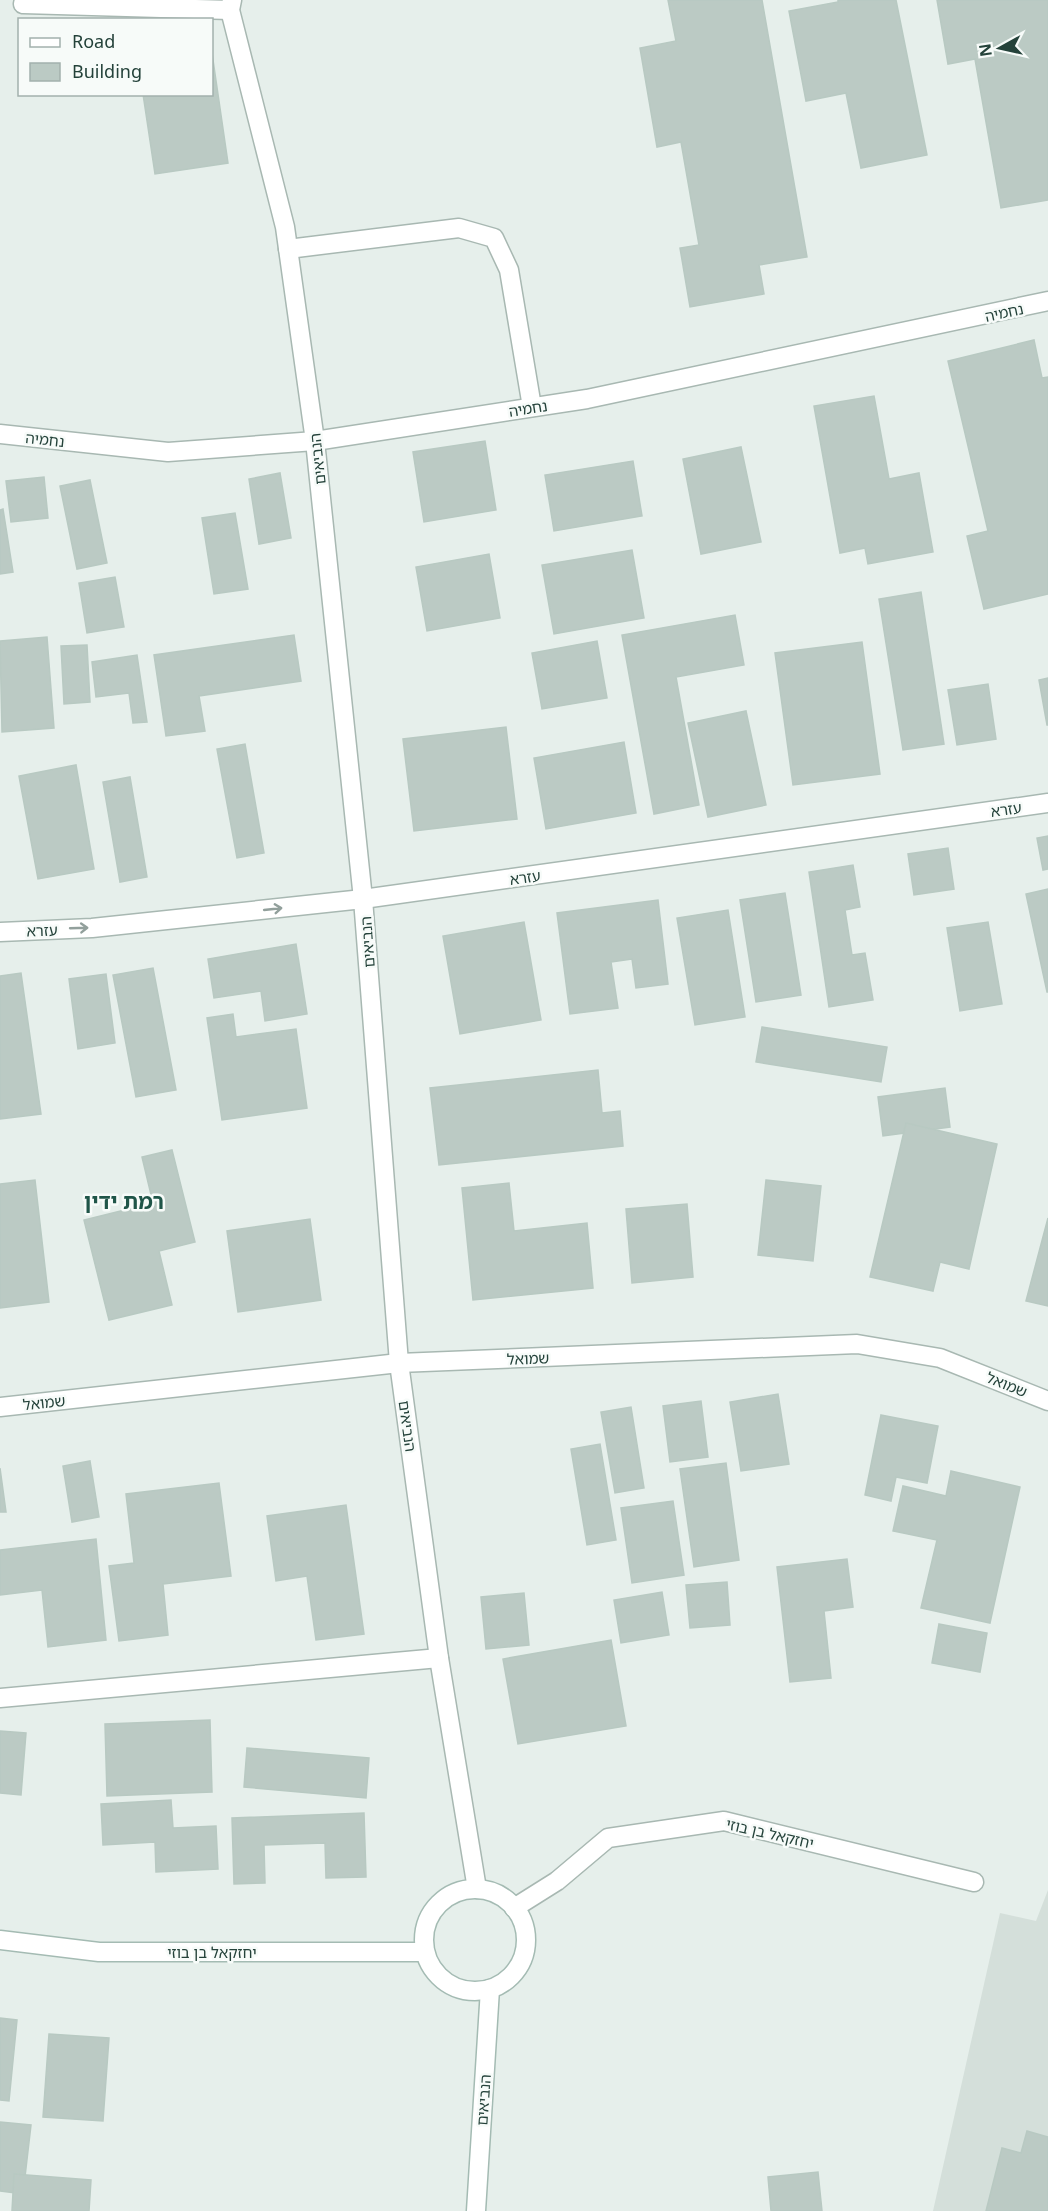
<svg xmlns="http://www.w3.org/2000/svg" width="1048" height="2211" font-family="'Noto Sans','Noto Sans Hebrew',sans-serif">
	<rect width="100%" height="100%" fill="#e6efeb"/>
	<path fill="#d4dfda" d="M1048 1890V2211H933L1000 1913 1036 1921Z"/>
	<g fill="#bbcac4" stroke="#b8c9c2" stroke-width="1.5">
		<path d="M668 0H762L807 257 759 265 764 294 690 307 680 248 699 245 681 142 657 147 640 48 676 41Z"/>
		<path d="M838 0H896L927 155 861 168 846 93 806 101 789 11 838 2Z"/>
		<path d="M937 0H1048V200L1001 208 975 59 948 64Z"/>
		<path d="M212 53 228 163 155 174 143 94H212Z"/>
		<path d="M1034 340 1042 378 1048 377V594L984 609 967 536 988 531 948 361Z"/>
		<path d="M874 396 889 479 919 473 933 552 868 564 865 548 840 553 814 406Z"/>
		<path d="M485 441 496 510 424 522 413 452Z"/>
		<path d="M741 447 761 542 701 554 683 459Z"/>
		<path d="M633 461 642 516 554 531 545 475Z"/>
		<path d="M280 473 291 538 259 544 249 479Z"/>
		<path d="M44 477 48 518 11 522 6 481Z"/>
		<path d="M90 480 107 563 77 569 60 486Z"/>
		<path d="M3 509 13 572 0 574V510Z"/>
		<path d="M235 513 248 589 214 594 202 518Z"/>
		<path d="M632 550 644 618 554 634 542 565Z"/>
		<path d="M489 554 500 618 427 631 416 567Z"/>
		<path d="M115 577 124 627 87 633 79 583Z"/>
		<path d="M921 592 944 744 903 750 879 599Z"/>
		<path d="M735 615 744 665 676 677 699 805 654 814 622 635Z"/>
		<path d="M294 635 301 681 199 696 205 731 166 736 154 655Z"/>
		<path d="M47 637 54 728 2 732 0 641Z"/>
		<path d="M597 641 607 698 542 709 532 653Z"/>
		<path d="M862 642 880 774 793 785 775 653Z"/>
		<path d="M87 645 90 702 64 704 61 646Z"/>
		<path d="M137 655 147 722 133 723 129 693 96 697 92 662Z"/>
		<path d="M1048 678V725H1047L1039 680Z"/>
		<path d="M988 684 996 739 957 745 948 690Z"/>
		<path d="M746 711 766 805 708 817 688 723Z"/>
		<path d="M506 727 517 819 414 831 403 739Z"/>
		<path d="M624 742 636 813 546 829 534 758Z"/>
		<path d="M245 744 264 853 237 858 217 749Z"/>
		<path d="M76 765 94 869 38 879 19 776Z"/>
		<path d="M130 777 147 877 120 882 103 782Z"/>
		<path d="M1048 836V869L1043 870 1037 838Z"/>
		<path d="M948 848 954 889 914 895 908 854Z"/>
		<path d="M853 865 860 907 845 910 852 955 865 953 873 1000 829 1007 809 872Z"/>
		<path d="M1048 889V992H1047L1026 894Z"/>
		<path d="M785 893 801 995 756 1002 740 900Z"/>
		<path d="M658 900 668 984 636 988 632 959 611 962 618 1008 570 1014 557 913Z"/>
		<path d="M728 910 745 1017 695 1025 677 918Z"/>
		<path d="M524 922 541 1020 460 1034 443 936Z"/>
		<path d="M988 922 1002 1004 960 1011 947 928Z"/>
		<path d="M296 944 307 1014 265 1021 261 991 214 998 208 959Z"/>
		<path d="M153 968 176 1090 136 1097 113 975Z"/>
		<path d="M21 973 41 1114 0 1119V976Z"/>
		<path d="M106 974 115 1043 78 1049 69 979Z"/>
		<path d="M233 1014 236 1037 296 1029 307 1108 222 1120 207 1018Z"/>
		<path d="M762 1027 887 1047 881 1082 756 1062Z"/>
		<path d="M598 1070 602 1113 620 1111 623 1146 439 1165 430 1088Z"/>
		<path d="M945 1088 950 1127 883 1136 878 1097Z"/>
		<path d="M906 1123 997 1144 969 1269 940 1262 933 1291 870 1277Z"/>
		<path d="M172 1150 195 1242 159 1251 172 1305 109 1320 84 1220 153 1203 142 1157Z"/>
		<path d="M35 1180 49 1302 0 1308V1184Z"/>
		<path d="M766 1180 821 1186 813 1261 758 1255Z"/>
		<path d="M509 1183 514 1231 587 1223 593 1288 473 1300 462 1188Z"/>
		<path d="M687 1204 693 1277 632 1283 626 1209Z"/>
		<path d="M1048 1218V1306L1026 1301Z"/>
		<path d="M310 1219 321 1300 238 1312 227 1231Z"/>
		<path d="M778 1394 789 1464 741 1471 730 1402Z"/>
		<path d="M701 1401 708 1457 670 1462 663 1406Z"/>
		<path d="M631 1407 644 1488 615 1493 601 1412Z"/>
		<path d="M881 1415 938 1426 927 1483 896 1477 891 1501 865 1495Z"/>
		<path d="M600 1444 616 1540 587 1545 571 1449Z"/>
		<path d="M90 1461 99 1517 72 1522 63 1466Z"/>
		<path d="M726 1463 739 1560 694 1567 680 1469Z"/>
		<path d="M0 1468 6 1512H0Z"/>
		<path d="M951 1471 1020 1487 990 1623 921 1608 937 1540 893 1531 903 1486 946 1496Z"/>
		<path d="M219 1483 231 1576 163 1584 168 1635 119 1641 109 1566 134 1563 126 1494Z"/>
		<path d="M673 1501 684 1575 632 1583 621 1508Z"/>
		<path d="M346 1505 364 1634 316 1640 307 1576 276 1581 267 1516Z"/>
		<path d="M96 1539 106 1640 48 1647 42 1590 0 1595V1550Z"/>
		<path d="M847 1559 853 1607 824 1611 831 1678 790 1682 777 1567Z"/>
		<path d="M727 1582 730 1625 690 1628 686 1585Z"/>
		<path d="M662 1592 669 1635 621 1643 614 1600Z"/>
		<path d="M524 1593 529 1645 486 1649 481 1597Z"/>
		<path d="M939 1624 987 1633 980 1672 932 1663Z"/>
		<path d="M611 1640 626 1726 518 1744 503 1659Z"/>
		<path d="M210 1720 212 1792 107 1796 105 1724Z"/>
		<path d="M0 1731 26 1733 21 1795 0 1793Z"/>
		<path d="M247 1748 369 1758 366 1798 244 1787Z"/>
		<path d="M171 1800 173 1828 216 1826 218 1869 156 1872 155 1842 103 1845 101 1804Z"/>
		<path d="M364 1813 366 1877 326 1878 325 1843 264 1845 265 1883 234 1884 232 1818Z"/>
		<path d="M0 2018 17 2020 9 2101 0 2100Z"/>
		<path d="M49 2034 109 2038 103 2121 43 2117Z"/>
		<path d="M0 2122 31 2125 23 2194 0 2191Z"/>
		<path d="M1027 2131 1048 2137V2211H986L1002 2148 1021 2153Z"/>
		<path d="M818 2172 822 2211H771L768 2177Z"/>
		<path d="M14 2174 91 2180 89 2211H12Z"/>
	</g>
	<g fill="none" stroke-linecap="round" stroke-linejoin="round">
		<defs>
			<g id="street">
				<path d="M24 0 23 4 230 10"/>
				<path d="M232 0 230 10 285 227 315 441 363 899 399 1363 439 1658 477 1889"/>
				<path d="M288 249 459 228 494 238 509 270 532 407"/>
				<path d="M0 434 168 452 315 441 587 399 1048 301"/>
				<path d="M0 932 92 928 363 899 1048 803"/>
				<path d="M0 1407 399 1363 857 1344 940 1358 1048 1401"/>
				<path d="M0 1698 439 1658"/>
				<path d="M514 1908 557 1881 608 1838 724 1821 974 1882"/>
			</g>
			<g id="secondary">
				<circle cx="475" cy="1940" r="51"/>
				<path d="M0 1940 99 1952H425"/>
				<path d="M476 2211 490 1989"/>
			</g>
		</defs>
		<use href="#street" stroke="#a8b8b2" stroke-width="21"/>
		<use href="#secondary" stroke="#a4bbb3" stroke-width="21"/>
		<use href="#street" stroke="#fff" stroke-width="18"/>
		<use href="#secondary" stroke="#fff" stroke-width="18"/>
	</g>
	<defs><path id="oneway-shaft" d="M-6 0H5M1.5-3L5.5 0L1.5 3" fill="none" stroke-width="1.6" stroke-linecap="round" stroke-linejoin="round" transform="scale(1.5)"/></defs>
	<g stroke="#92a09c">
		<use href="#oneway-shaft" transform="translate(273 909) rotate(-6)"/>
		<use href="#oneway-shaft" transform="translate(79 928) rotate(-2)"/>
	</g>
	<g text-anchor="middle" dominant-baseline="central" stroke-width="5" stroke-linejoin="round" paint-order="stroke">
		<g font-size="15" fill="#24423a" stroke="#f7fbf9">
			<text transform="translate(1004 312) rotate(-12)">נחמיה</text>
			<text transform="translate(528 408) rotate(-9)">נחמיה</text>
			<text transform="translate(45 439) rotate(6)">נחמיה</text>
			<text transform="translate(317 459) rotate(-96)">הנביאים</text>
			<text transform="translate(1006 809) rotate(-8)">עזרא</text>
			<text transform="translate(525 877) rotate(-8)">עזרא</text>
			<text transform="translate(42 930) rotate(-2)">עזרא</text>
			<text transform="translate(367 942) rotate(-94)">הנביאים</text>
			<text transform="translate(528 1358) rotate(-2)">שמואל</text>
			<text transform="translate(1007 1384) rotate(22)">שמואל</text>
			<text transform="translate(44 1402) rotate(-6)">שמואל</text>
			<text transform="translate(408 1426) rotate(82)">הנביאים</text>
			<text transform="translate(770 1833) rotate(13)">יחזקאל בן בוזי</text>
			<text x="212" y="1952">יחזקאל בן בוזי</text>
			<text transform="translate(483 2100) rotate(-86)">הנביאים</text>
		</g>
		<g font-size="21" font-weight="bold" fill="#1f5548" stroke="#f7fbf9">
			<text x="124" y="1201">רמת ידין</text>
		</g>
	</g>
	<rect x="18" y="18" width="195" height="78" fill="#f7fbf9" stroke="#a3b1ad" stroke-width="1.5"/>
	<rect x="30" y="38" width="30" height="9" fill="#ffffff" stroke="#a3b1ad" stroke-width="1.5"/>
	<text x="72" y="48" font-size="18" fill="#24423a">Road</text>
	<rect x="30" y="63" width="30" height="18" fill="#bbcac4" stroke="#a3b1ad" stroke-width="1.5"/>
	<text x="72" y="78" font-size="18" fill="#24423a">Building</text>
	<g transform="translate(1000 48) rotate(262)" stroke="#f7fbf9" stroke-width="4.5" paint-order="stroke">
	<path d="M0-4.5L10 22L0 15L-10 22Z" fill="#24423a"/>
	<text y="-9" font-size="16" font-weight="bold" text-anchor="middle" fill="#24423a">N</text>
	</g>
</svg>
